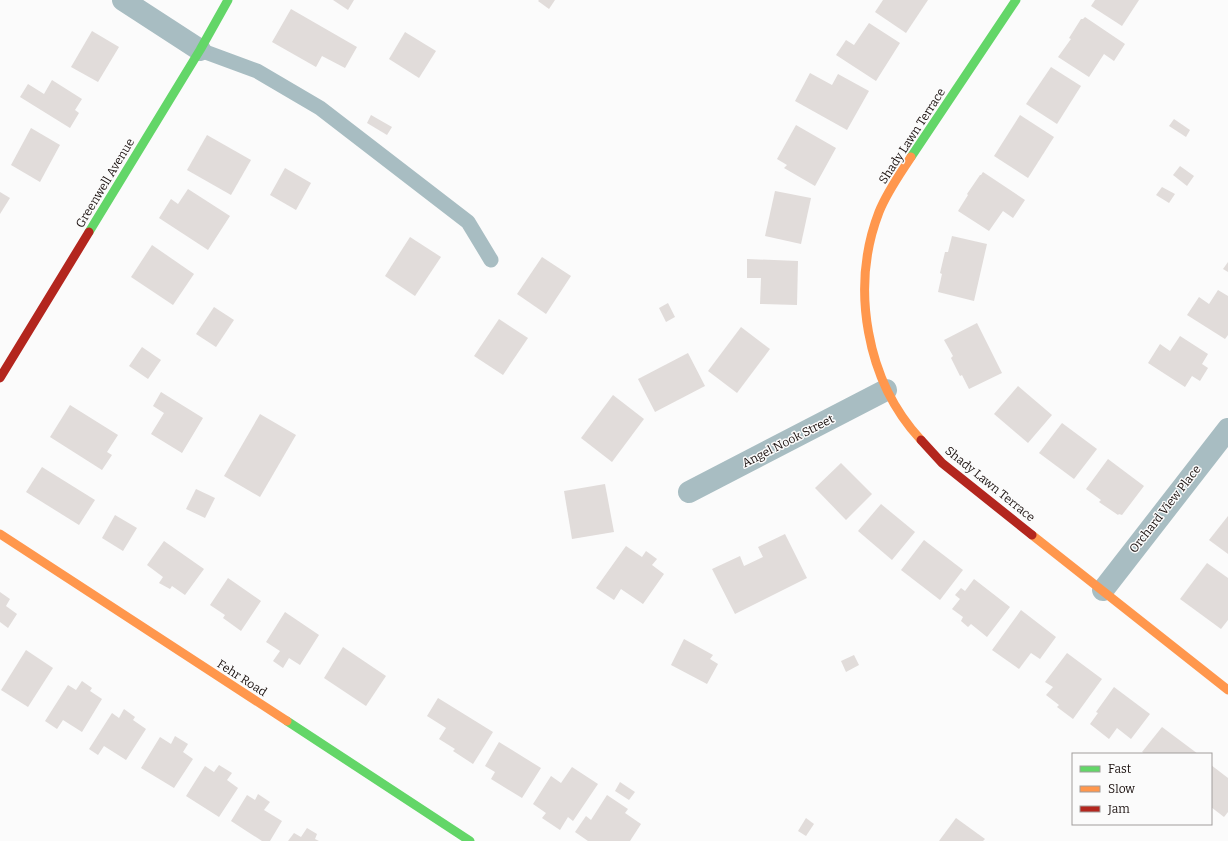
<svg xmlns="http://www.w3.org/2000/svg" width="1228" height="841" font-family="Bitter,serif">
	<rect width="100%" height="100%" fill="#fbfbfb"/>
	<g fill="#e1dcda">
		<path d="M333 0H354L348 10Z"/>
		<path d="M539 0H555L549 9 538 1Z"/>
		<path d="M883 0H928L906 33 875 12Z"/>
		<path d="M1095 0H1139L1122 26 1091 6Z"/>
		<path d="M291 9 357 47 345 68 322 56 316 67 272 42Z"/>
		<path d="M1085 17 1125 44 1114 61 1104 54 1089 77 1058 57 1071 39 1069 38 1081 19H1083Z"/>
		<path d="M869 23 900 43 876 81 836 55 846 40 854 45Z"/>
		<path d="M92 31 119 47 98 82 71 67Z"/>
		<path d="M405 32 436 51 419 78 389 59Z"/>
		<path d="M1051 67 1081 86 1057 124 1026 104Z"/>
		<path d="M810 73 832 85 838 74 869 91 847 130 795 101Z"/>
		<path d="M52 80 82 99 75 110 79 113 70 128 20 97 28 84 44 94Z"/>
		<path d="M371 115 392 127 387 135 367 123Z"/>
		<path d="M1020 115 1054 137 1028 178 994 156Z"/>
		<path d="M1174 119 1190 130 1186 137 1169 126Z"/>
		<path d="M796 125 836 148 815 186 784 168 787 165 777 159Z"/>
		<path d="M31 128 60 145 40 182 11 165Z"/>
		<path d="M207 135 251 160 231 195 187 170Z"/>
		<path d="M1180 166 1194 176 1187 186 1173 175Z"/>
		<path d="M285 168 311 183 296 210 270 195Z"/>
		<path d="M983 172 1025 200 1013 218 1003 211 989 231 958 211 968 195 967 194 980 175H981Z"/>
		<path d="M1162 187 1175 194 1169 203 1156 195Z"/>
		<path d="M188 189 230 216 208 250 159 218 171 199 178 204Z"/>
		<path d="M775 191 811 198 801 244 765 236Z"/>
		<path d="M0 192 10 198 0 214Z"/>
		<path d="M952 236 987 244 974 301 938 292 942 274 940 273 945 252H948Z"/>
		<path d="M410 237 441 257 415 296 385 276Z"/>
		<path d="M152 245 194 274 173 305 131 277Z"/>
		<path d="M542 257 571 276 546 314 517 294Z"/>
		<path d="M747 259 798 261 797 305 760 304 761 278H747Z"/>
		<path d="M1228 262V272L1223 269Z"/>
		<path d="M1218 290 1228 296V335L1225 339 1187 315 1199 297 1209 304Z"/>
		<path d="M668 303 675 317 666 322 659 308Z"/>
		<path d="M214 307 234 320 216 347 196 334Z"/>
		<path d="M499 319 528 338 503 375 474 356Z"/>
		<path d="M977 323 1002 373 969 389 962 375 960 376 951 358 953 356 944 340Z"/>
		<path d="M741 327 770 349 737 393 708 371Z"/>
		<path d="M1180 336 1208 354 1202 364 1208 368 1200 381 1192 376 1185 387 1148 363 1160 344 1170 351Z"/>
		<path d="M142 347 161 360 148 379 129 366Z"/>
		<path d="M688 353 705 386 655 412 638 379Z"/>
		<path d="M1018 386 1052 415 1028 443 994 414Z"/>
		<path d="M161 392 203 418 182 453 151 434 164 413 153 406Z"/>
		<path d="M613 395 644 419 612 462 581 438Z"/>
		<path d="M70 405 118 435 107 452 112 455 102 470 50 437Z"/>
		<path d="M260 414 296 435 260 497 224 476Z"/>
		<path d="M1062 423 1097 449 1074 479 1039 453Z"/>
		<path d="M1108 459 1144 486 1122 515 1119 514 1118 515 1099 502 1101 500 1086 489Z"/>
		<path d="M841 463 872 494 846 520 815 488Z"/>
		<path d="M42 467 95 500 79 525 26 492Z"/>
		<path d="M605 484 614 532 572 539 564 491Z"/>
		<path d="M196 489 215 498 205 518 186 509Z"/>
		<path d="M881 504 915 532 892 560 858 531Z"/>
		<path d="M115 515 137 528 123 551 102 538Z"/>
		<path d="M1228 516V554L1209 540Z"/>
		<path d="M785 534 807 578 735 614 712 569 740 556 744 566 763 557 758 547Z"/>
		<path d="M924 540 963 570 940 600 901 570Z"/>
		<path d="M164 541 204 569 185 595 172 586 170 589 159 583 163 577 147 565Z"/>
		<path d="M626 546 642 557 646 551 657 559 652 565 664 574 643 604 621 589 614 600 596 588Z"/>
		<path d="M1207 563 1228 578V620L1221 629 1180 599Z"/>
		<path d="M228 578 261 601 241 631 223 618 225 615 210 605Z"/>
		<path d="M974 579 1010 607 987 637 971 624 968 627 961 621 963 617 952 609 960 599 955 595 961 588 965 591Z"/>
		<path d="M0 592 10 599 6 606 17 614 8 628 0 622Z"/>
		<path d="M1021 610 1056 637 1040 659 1031 653 1019 669 992 650Z"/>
		<path d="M285 612 319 635 300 665 289 658 283 668 273 661 280 651 266 642Z"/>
		<path d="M684 639 713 655 710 659 718 664 707 684 671 665Z"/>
		<path d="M343 647 386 676 366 706 324 678Z"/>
		<path d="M26 650 53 668 28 707 1 690Z"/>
		<path d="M1067 653 1102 679 1073 719 1057 707 1059 705 1046 695 1053 687 1045 682Z"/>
		<path d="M854 655 859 665 846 672 841 661Z"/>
		<path d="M82 681 92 688 90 691 102 699 82 732 63 720 57 729 45 721 68 685 76 690Z"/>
		<path d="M1114 687 1150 714 1131 739 1117 728 1109 739 1090 724 1098 713 1096 712Z"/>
		<path d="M438 698 493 732 473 764 453 751 455 749 439 739 446 728 427 716Z"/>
		<path d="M124 709 135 717 133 720 146 729 126 760 104 746 98 755 89 749 112 713 119 718Z"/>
		<path d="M1162 727 1198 754H1145L1142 752Z"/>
		<path d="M175 736 188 744 183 752 193 759 174 788 141 768 160 737 171 744Z"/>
		<path d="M499 742 541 768 522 798 491 779 495 772 485 766Z"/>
		<path d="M219 765 232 773 227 780 238 788 219 817 186 796 205 766 214 772Z"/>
		<path d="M1211 765 1228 778V812L1224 817 1211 807Z"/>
		<path d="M572 767 598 784 573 821 568 817 560 830 542 818 546 813 533 804 551 776 561 783Z"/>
		<path d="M620 782 635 792 629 800 615 791Z"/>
		<path d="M258 794 270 802 264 810 282 821 270 841H262L231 821 247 795 255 800Z"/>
		<path d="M607 795 628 809 625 813 641 824 630 841H588L575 832 586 816 591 820Z"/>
		<path d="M806 818 814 824 806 836 798 831Z"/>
		<path d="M956 818 985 839 983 841H939Z"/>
		<path d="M307 828 317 834 315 839 319 841H288L294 833 301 837Z"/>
	</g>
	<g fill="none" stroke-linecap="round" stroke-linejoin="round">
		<path stroke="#a8bdc2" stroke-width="15" d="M200 50 257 71 320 108 468 222 491 260"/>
		<g stroke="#a8bdc2" stroke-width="22">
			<path d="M123 0 200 50"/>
			<path d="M689 492 886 390"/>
			<path d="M1103 590 1228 429"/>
		</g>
		<g stroke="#63d668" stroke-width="9">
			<path d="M911 157 1016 0"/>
			<path d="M89 232 200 50 228 0"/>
			<path d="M287 721 470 841"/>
		</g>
		<g stroke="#ff974d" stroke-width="9">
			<path d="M911 157C900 174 887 192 879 212 850 287 866 381 921 440"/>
			<path d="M0 534 287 721"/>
			<path d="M1032 535 1228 690"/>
		</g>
		<g stroke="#b3261e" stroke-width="9">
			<path d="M0 378 89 232"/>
			<path d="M921 440 942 463 1032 535"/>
		</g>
	</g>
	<g text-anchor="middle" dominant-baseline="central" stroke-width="3" stroke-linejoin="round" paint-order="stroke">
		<g font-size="12" fill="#1a100e" stroke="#fbfbfb">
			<text transform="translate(912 136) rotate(-57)">Shady Lawn Terrace</text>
			<text transform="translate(105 183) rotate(-59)">Greenwell Avenue</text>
			<text transform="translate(788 441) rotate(-27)">Angel Nook Street</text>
			<text transform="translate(990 484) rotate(39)">Shady Lawn Terrace</text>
			<text transform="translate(1165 509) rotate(-52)">Orchard View Place</text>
			<text transform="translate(242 678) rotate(33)">Fehr Road</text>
		</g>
	</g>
	<rect x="1072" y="753" width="140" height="72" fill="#fbfbfb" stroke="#a19d9c"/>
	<rect x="1080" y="766" width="20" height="6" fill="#63d668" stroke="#a19d9c"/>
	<text x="1108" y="773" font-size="12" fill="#1a100e">Fast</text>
	<rect x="1080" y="786" width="20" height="6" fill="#ff974d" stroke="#a19d9c"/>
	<text x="1108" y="793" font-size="12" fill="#1a100e">Slow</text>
	<rect x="1080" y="806" width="20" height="6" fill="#b3261e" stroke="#a19d9c"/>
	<text x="1108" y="813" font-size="12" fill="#1a100e">Jam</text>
</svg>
